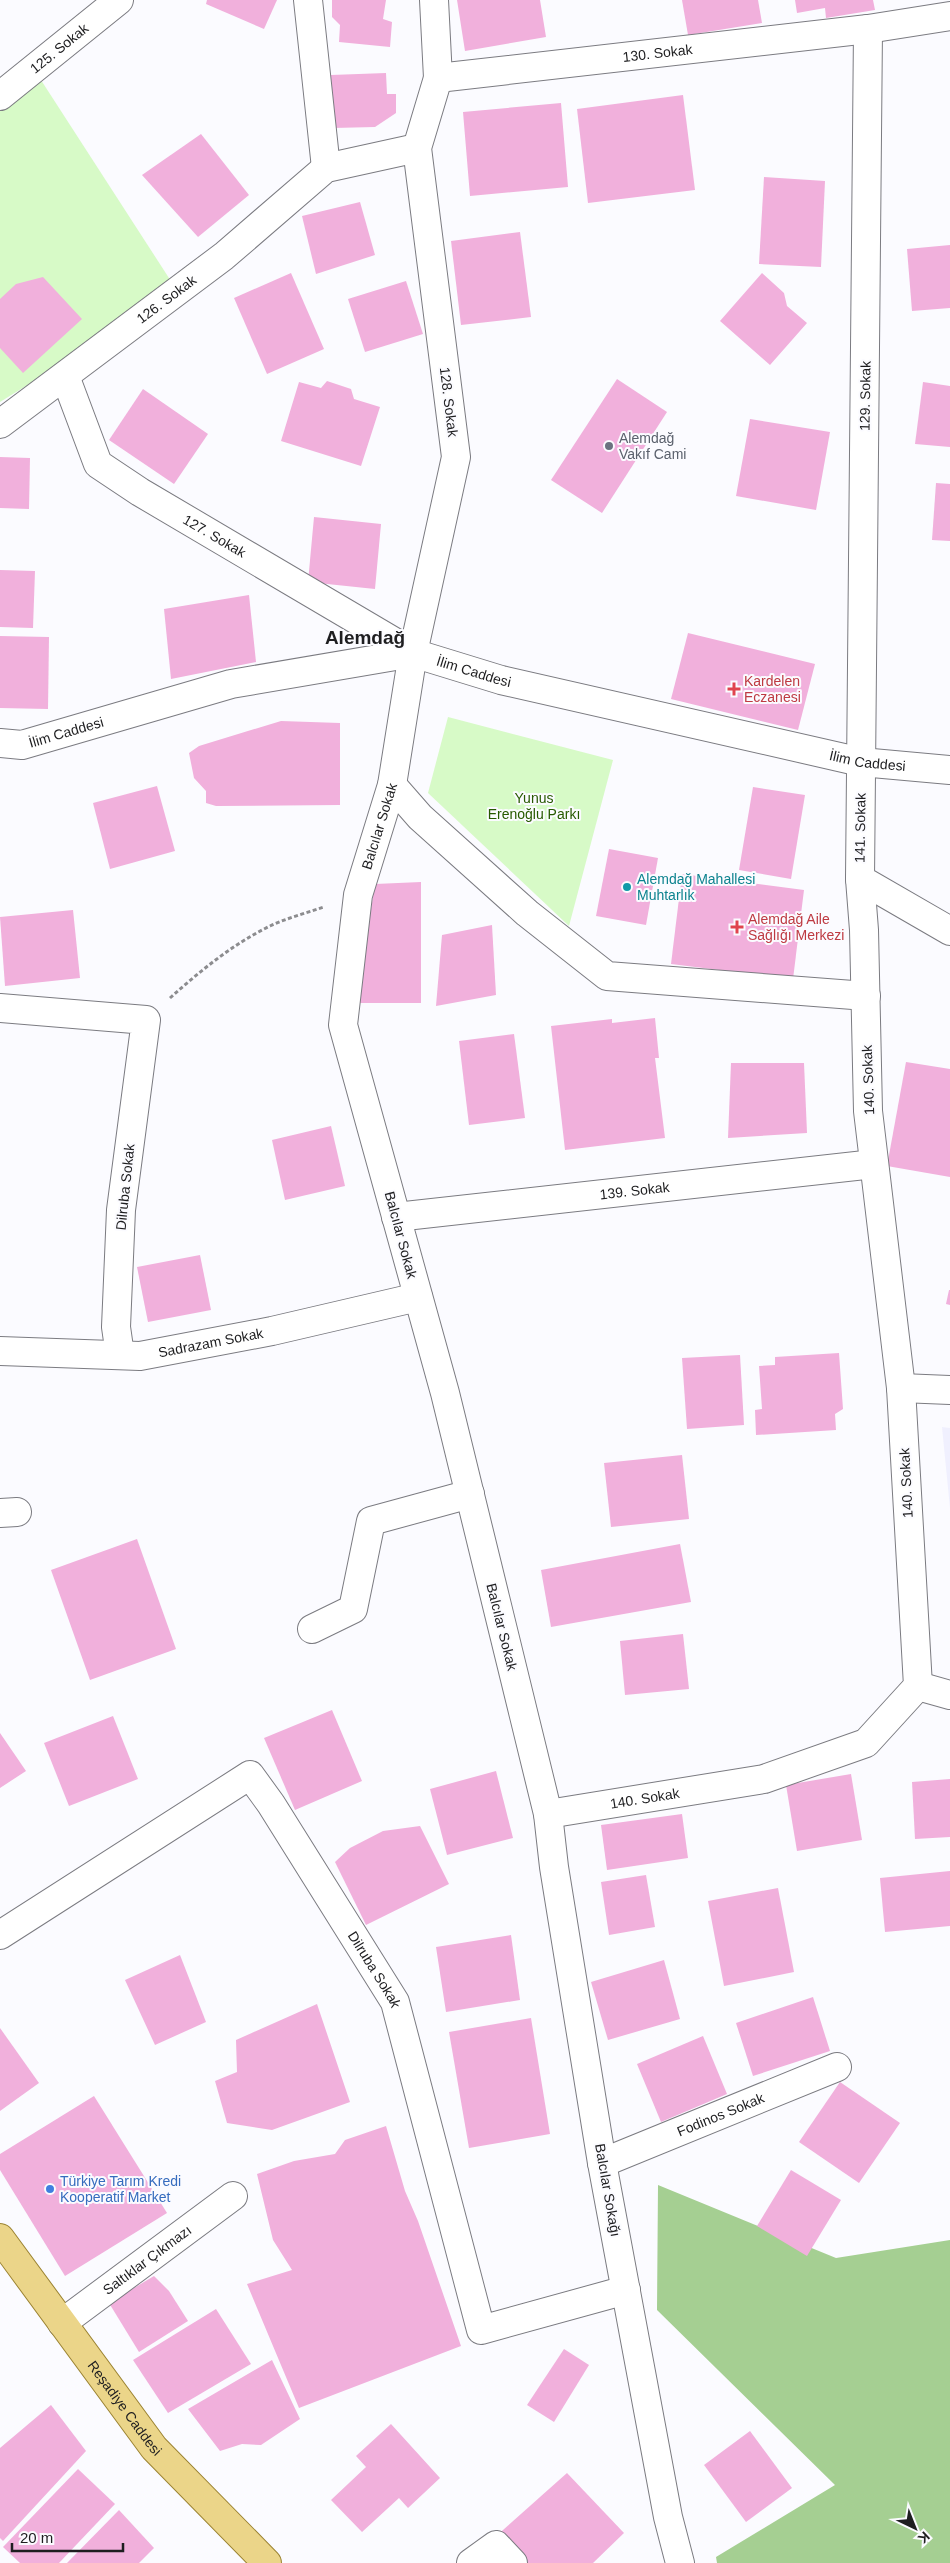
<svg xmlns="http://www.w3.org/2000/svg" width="950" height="2563" font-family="Helvetica,sans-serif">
	<rect width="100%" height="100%" fill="#fbfbff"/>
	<path fill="#f0f0fe" d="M942 1427 950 1428V1508Z"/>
	<g fill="#d7fac7">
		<path d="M39 77 178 292 0 402V87Z"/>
		<path d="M448 717 613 760 569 926 428 793Z"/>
	</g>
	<path fill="#a5cf92" d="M658 2185 836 2258 950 2240V2563H717L716 2557 835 2485 657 2310Z"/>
	<g fill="#f1b0dc">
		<path d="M207 0H277L264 29 206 4Z"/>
		<path d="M332 0H386L383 19 392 22 390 47 339 42 340 25 332 17Z"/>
		<path d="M457 0H540L546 37 465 51Z"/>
		<path d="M682 0H758L762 23 688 35Z"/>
		<path d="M795 0H873L875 10 826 18 825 8 797 13Z"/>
		<path d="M386 73 387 94H396V113L375 127 333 128 331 75Z"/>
		<path d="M683 95 695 190 588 203 577 109Z"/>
		<path d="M561 103 568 187 470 196 463 112Z"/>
		<path d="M201 134 249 195 198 237 142 175Z"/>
		<path d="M764 177 825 181 821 267 759 264Z"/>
		<path d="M360 202 375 255 316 274 302 216Z"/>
		<path d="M520 232 531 317 461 325 451 241Z"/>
		<path d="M950 245V308L912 311 907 249Z"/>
		<path d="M291 273 324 349 267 374 234 298Z"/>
		<path d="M762 273 784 293 787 306 807 323 770 365 720 321Z"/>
		<path d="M43 277 82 319 23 373 0 348V299L16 284Z"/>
		<path d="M406 281 423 334 365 352 348 299Z"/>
		<path d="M617 379 667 412 602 513 551 480Z"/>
		<path d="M327 381 351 389 354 399 380 407 361 466 281 441 299 382 321 388Z"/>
		<path d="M923 382 950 386V447L915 444Z"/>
		<path d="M143 389 208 434 174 484 109 440Z"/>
		<path d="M750 419 830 432 816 510 736 496Z"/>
		<path d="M0 457 30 458 29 509 0 508Z"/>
		<path d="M936 483 950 484V541L932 540Z"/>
		<path d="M314 517 381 524 375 589 308 582Z"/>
		<path d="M0 570 35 571 33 628 0 627Z"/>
		<path d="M249 595 256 662 171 679 164 609Z"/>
		<path d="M688 633 815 664 798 730 671 699Z"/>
		<path d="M0 636 49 637 48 709 0 708Z"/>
		<path d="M281 721 340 723V805L216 806 206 803V791L194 778 189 753 199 746Z"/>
		<path d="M157 786 175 851 110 869 93 803Z"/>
		<path d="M753 787 805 795 791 879 739 870Z"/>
		<path d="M609 849 658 858 646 925 596 916Z"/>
		<path d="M682 874 804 890 793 979 671 964Z"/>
		<path d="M421 882V1003H356L375 884Z"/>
		<path d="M73 910 80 978 5 986 0 917Z"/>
		<path d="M492 925 496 995 436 1006 442 935Z"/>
		<path d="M655 1018 659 1058H655L665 1138 565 1150 551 1026 612 1019V1023Z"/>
		<path d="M514 1034 525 1118 469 1125 459 1041Z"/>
		<path d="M906 1062 950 1069V1177L887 1166Z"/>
		<path d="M731 1063H804L807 1133 728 1138Z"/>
		<path d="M331 1126 345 1186 285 1200 272 1140Z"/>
		<path d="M200 1255 211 1310 148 1322 137 1267Z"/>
		<path d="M949 1290H950V1305L946 1304Z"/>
		<path d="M839 1353 843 1409 835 1414 836 1430 756 1435 755 1410 762 1409 759 1366 775 1365V1357Z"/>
		<path d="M740 1355 744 1425 687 1429 682 1358Z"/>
		<path d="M682 1455 689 1519 611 1527 604 1463Z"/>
		<path d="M137 1539 176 1649 90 1680 51 1570Z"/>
		<path d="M680 1544 691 1602 551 1627 541 1570Z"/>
		<path d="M683 1634 689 1689 625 1695 620 1641Z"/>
		<path d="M332 1710 362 1781 295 1810 264 1738Z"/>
		<path d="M113 1716 138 1779 69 1806 44 1743Z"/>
		<path d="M0 1733 26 1771 0 1788Z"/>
		<path d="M496 1771 513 1838 447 1855 430 1789Z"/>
		<path d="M851 1774 862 1840 797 1851 786 1785Z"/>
		<path d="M950 1779V1837L915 1839 912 1782Z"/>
		<path d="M682 1814 688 1858 607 1870 601 1825Z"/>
		<path d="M420 1826 449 1884 366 1925 335 1862 350 1848 383 1831Z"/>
		<path d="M950 1871V1926L885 1932 880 1878Z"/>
		<path d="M646 1875 655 1927 609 1935 601 1882Z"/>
		<path d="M778 1888 794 1972 724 1986 708 1901Z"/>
		<path d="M511 1935 520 2000 446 2012 436 1947Z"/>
		<path d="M180 1955 206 2022 155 2045 125 1980Z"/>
		<path d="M664 1960 680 2019 608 2040 591 1982Z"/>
		<path d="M813 1997 830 2051 753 2076 736 2023Z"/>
		<path d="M317 2004 350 2102 272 2130 227 2123 215 2081 237 2072 236 2040Z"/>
		<path d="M531 2018 550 2134 469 2148 449 2032Z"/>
		<path d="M0 2028 39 2083 0 2111Z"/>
		<path d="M703 2036 727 2094 661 2122 637 2064Z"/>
		<path d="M840 2082 900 2123 859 2183 799 2142Z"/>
		<path d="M94 2096 167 2213 65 2276 0 2170V2154Z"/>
		<path d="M386 2126 405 2191 418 2221 461 2346 299 2408 247 2284 292 2270 273 2240 257 2174 294 2161 335 2154 345 2140Z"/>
		<path d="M791 2170 841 2200 807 2256 757 2226Z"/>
		<path d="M154 2276 169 2291 188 2321 139 2352 109 2303Z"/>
		<path d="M216 2309 251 2364 168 2413 133 2360Z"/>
		<path d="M564 2349 589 2365 554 2422 527 2405Z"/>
		<path d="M272 2360 300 2419 261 2445 242 2444 220 2451 188 2409Z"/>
		<path d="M51 2405 86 2451 3 2541 0 2538V2448Z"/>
		<path d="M391 2424 440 2478 408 2508 399 2498 362 2532 331 2500 366 2467 356 2456Z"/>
		<path d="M750 2431 792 2488 746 2522 704 2465Z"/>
		<path d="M78 2469 115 2504 59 2563H20L3 2547Z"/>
		<path d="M567 2473 624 2533 593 2563H466Z"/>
		<path d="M119 2510 154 2548 139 2563H67Z"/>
	</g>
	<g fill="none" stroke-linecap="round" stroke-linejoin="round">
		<defs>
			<g id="minor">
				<path d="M308 0 326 168"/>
				<path d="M434 0 438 78"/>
				<path d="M868 29 860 879 950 931"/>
				<path id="s1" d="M0 96 119 0"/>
				<path id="s2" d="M65 376 98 464 140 492 413 653"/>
				<path id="s3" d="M0 424 224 256 326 168 417 148"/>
				<path id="s4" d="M0 743 22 745 231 684 413 653 501 680 861 762 950 770"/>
				<path d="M392 785 420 817 527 913 607 976 866 996"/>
				<path d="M0 1008 146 1020 121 1210 116 1327 120 1355"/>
				<path id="s5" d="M396 1217 874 1164"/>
				<path id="s6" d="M0 1351 140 1356 272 1331 418 1297"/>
				<path d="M901 1388 950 1390"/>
				<path d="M0 1513 17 1512"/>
				<path d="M312 1629 353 1609 371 1521 470 1494"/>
				<path d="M918 1686 950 1695"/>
				<path id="s7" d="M548 1814 764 1779 866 1743 918 1686 901 1388 868 1111 864 930 860 879"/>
				<path id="s8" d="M0 1935 250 1775 271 1804 395 2002 481 2330 626 2290"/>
				<path id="s9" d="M602 2163 837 2067"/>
				<path id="s10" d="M62 2323 233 2196"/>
				<path d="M471 2563 496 2545 513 2563"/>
				<path id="s11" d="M680 2563 668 2517 602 2163 554 1867 548 1814 445 1393 343 1025 358 895 392 785 413 653 456 457 417 148 438 78 868 29 950 16"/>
			</g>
			<g id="major">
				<path id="s12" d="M0 2238 154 2448 267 2563"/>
			</g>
		</defs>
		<use href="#minor" stroke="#7b7b81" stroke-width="30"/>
		<use href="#major" stroke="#9b8332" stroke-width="30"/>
		<path stroke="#8c8c8f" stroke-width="3" stroke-dasharray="4 2.5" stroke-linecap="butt" d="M170 998C200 971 233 944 270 926 287 918 306 913 324 907"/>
		<use href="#minor" stroke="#fff" stroke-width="28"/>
		<use href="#major" stroke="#ebd589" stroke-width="28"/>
	</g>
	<circle fill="#6b7280" stroke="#fbfbff" stroke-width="2" cx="609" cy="446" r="5"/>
	<g fill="#e0444e" stroke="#fbfbff" stroke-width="2">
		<path d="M731.5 681.5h5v5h5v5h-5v5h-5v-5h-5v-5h5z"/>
		<path d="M734.5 919.5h5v5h5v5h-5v5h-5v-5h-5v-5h5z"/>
	</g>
	<circle fill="#0f9aa8" stroke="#fbfbff" stroke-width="2" cx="627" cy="887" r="5"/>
	<circle fill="#3f7fe0" stroke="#fbfbff" stroke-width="2" cx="50" cy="2189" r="5"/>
	<g text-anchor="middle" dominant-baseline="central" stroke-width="4" stroke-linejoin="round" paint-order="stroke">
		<g font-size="14" fill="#1e1e20" stroke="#fbfbff">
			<text stroke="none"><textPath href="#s1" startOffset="76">125. Sokak</textPath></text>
			<text stroke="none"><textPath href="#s11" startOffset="2762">130. Sokak</textPath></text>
			<text stroke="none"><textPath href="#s3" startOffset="208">126. Sokak</textPath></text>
			<text transform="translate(865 396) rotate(-89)">129. Sokak</text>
			<text transform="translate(449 402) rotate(83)">128. Sokak</text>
			<text stroke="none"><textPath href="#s2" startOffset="231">127. Sokak</textPath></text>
			<text stroke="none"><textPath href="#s4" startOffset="488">İlim Caddesi</textPath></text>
			<text stroke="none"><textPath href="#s4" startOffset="68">İlim Caddesi</textPath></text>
			<text stroke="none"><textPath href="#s4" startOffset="892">İlim Caddesi</textPath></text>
			<text stroke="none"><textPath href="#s11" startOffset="1779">Balcılar Sokak</textPath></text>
			<text transform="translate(860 828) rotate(-89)">141. Sokak</text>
			<text transform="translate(868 1080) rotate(-92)">140. Sokak</text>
			<text transform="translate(125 1187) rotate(-84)">Dilruba Sokak</text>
			<text stroke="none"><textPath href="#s5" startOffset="240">139. Sokak</textPath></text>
			<text transform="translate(401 1235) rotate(75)">Balcılar Sokak</text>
			<text stroke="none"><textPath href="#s6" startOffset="212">Sadrazam Sokak</textPath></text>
			<text transform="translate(906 1483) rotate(-93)">140. Sokak</text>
			<text transform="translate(502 1627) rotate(76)">Balcılar Sokak</text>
			<text stroke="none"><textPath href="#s7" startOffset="98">140. Sokak</textPath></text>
			<text stroke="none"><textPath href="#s8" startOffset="528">Dilruba Sokak</textPath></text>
			<text stroke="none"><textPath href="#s9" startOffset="128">Fodinos Sokak</textPath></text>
			<text transform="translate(608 2190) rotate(80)">Balcılar Sokağı</text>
			<text stroke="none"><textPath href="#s10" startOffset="106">Saltıklar Çıkmazı</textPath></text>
			<text stroke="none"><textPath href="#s12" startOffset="211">Reşadiye Caddesi</textPath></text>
		</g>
		<g font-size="14" fill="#5b616d" stroke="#fbfbff" text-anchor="start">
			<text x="619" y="438">Alemdağ<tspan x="619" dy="16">Vakıf Cami</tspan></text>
		</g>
		<g font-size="14" fill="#be3a42" stroke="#fbfbff" text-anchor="start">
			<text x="744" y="681">Kardelen<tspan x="744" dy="16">Eczanesi</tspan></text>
			<text x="748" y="919">Alemdağ Aile<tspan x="748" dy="16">Sağlığı Merkezi</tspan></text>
		</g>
		<g font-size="14" fill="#275900" stroke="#fbfbff">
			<text x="534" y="798">Yunus<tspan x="534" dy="16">Erenoğlu Parkı</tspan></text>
		</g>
		<g font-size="14" fill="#0d838f" stroke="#fbfbff" text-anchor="start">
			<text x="637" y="879">Alemdağ Mahallesi<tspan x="637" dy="16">Muhtarlık</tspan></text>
		</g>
		<g font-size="14" fill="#366cbe" stroke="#fbfbff" text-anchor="start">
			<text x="60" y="2181">Türkiye Tarım Kredi<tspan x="60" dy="16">Kooperatif Market</tspan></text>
		</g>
		<g font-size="19" font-weight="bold" fill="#1e1e20" stroke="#fbfbff">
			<text x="365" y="637">Alemdağ</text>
		</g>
	</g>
	<g transform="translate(915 2528) rotate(137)" stroke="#fbfbff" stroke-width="4" paint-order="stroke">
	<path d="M0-4L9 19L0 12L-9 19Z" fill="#1e1e20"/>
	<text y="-8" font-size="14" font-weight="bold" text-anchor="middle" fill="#1e1e20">K</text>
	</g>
	<path d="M12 2543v8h111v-8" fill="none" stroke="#1e1e20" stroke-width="2.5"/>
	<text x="20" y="2543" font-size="15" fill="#1e1e20" stroke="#fbfbff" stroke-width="4" paint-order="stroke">20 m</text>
</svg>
